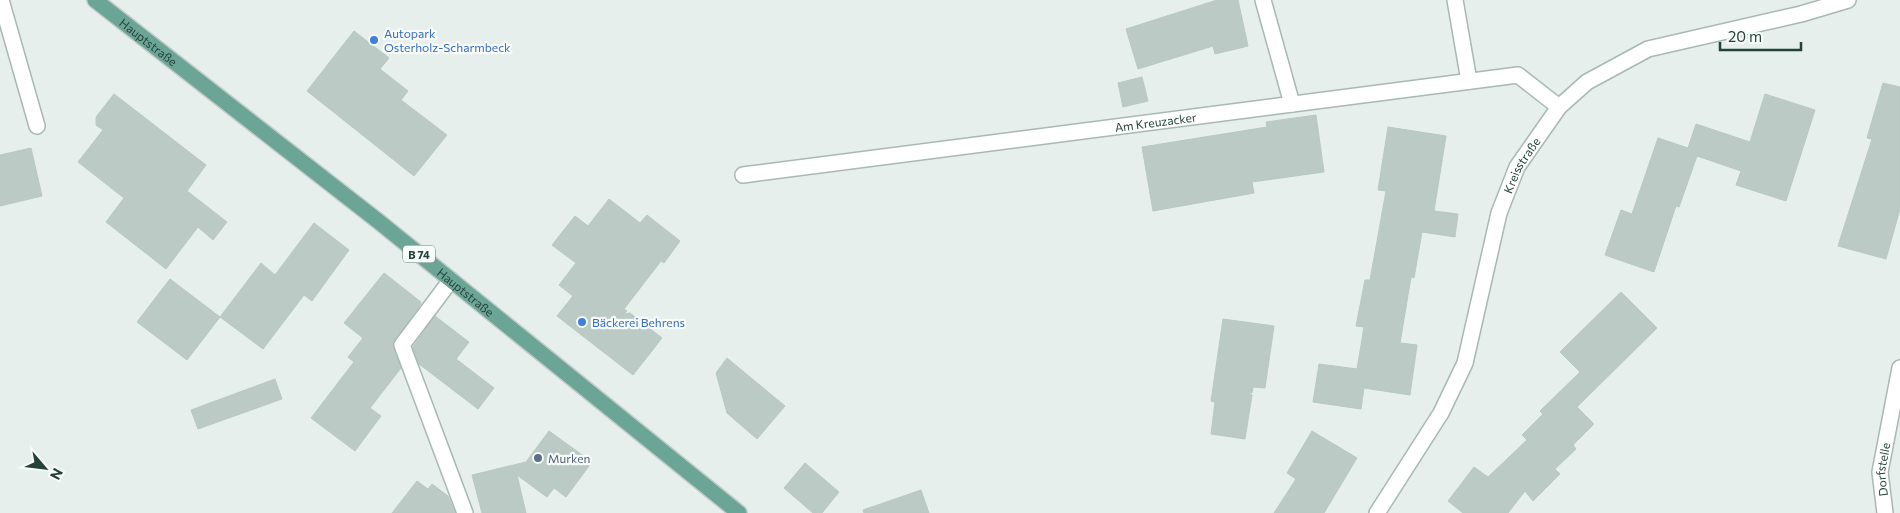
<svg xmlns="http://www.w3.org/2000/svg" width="1900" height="513" font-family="Commissioner,sans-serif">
	<rect width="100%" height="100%" fill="#e6efeb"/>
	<g fill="#bbcac4" stroke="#b8c9c2">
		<path d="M1217 0H1238L1248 46 1215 54 1213 46 1138 69 1126 29Z"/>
		<path d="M354 31 389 58 380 69 408 91 401 100 447 135 414 176 307 91Z"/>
		<path d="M1142 77 1148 101 1123 107 1118 83Z"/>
		<path d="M1883 83 1900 87V209L1886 259 1838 246 1872 139 1867 138Z"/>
		<path d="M114 94 206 165 187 191 227 222 213 240 198 227 166 269 106 222 124 198 78 162 103 130 96 125V117Z"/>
		<path d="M1765 94 1815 110 1786 201 1736 185 1741 171 1697 156 1679 207 1676 206 1654 272 1605 255 1621 210 1632 214 1658 138 1688 148 1696 124 1750 142Z"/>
		<path d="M1316 115 1324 172 1252 182 1254 193 1153 211 1142 147 1267 127 1266 122Z"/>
		<path d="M1388 127 1446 136 1434 211 1458 214 1455 237 1422 232 1414 278 1411 277 1400 343 1417 345 1410 395 1364 388 1361 409 1313 402 1319 364 1357 369 1364 327 1356 326 1365 280H1370L1386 191 1378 190Z"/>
		<path d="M31 148 42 196 0 206V155Z"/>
		<path d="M609 199 640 223 647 215 680 241 664 263 661 261 624 309 627 311 624 314 630 313 662 338 633 375 557 316 573 296 559 285 576 263 552 245 575 216 588 226Z"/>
		<path d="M314 223 349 250 312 301 304 295 263 349 220 317 261 263 275 275Z"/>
		<path d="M384 273 421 302 420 305 393 343 401 368 370 408 381 416 355 451 311 418 354 362 348 357 363 338 344 323Z"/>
		<path d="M170 279 220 317 187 360 137 322Z"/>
		<path d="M1621 292 1657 328 1577 407 1594 424 1573 445 1576 449 1555 469 1560 474 1533 501 1525 491 1508 513H1463L1448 501 1474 467 1488 477 1527 440 1522 435 1543 414 1540 411 1580 372 1560 352Z"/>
		<path d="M435 316 469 342 456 359 494 388 478 409 419 364 413 347Z"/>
		<path d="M1223 319 1274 326 1265 388 1253 387 1252 393 1247 392 1252 395 1245 439 1211 434 1215 402 1211 401Z"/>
		<path d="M727 358 785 406 757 439 727 413 716 373Z"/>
		<path d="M275 379 282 399 198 429 191 410Z"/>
		<path d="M549 431 592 462 566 497 554 488 547 497 517 475 526 513H482L472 475 526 462Z"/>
		<path d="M1312 431 1357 458 1324 513H1274L1296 479 1287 473Z"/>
		<path d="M805 463 839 492 822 513H813L784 488Z"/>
		<path d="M417 481 428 489 432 484 448 496 455 513H392Z"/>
		<path d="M921 490 929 513H864L863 510Z"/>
	</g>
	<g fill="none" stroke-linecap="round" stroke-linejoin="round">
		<defs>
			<g id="minor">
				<path d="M1 0 37 126"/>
				<path d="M1263 0 1292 104"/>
				<path d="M1455 0 1469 81"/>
				<path id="s1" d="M743 175 1518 75 1559 107"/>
				<path d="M451 280 402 345 465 513"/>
				<path id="s2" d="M1377 513 1441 413 1465 363 1499 213 1517 167 1559 107 1587 82 1648 49 1801 14 1848 0"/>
				<path id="s3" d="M1885 513 1880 472 1900 368"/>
			</g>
			<g id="major">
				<path id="s4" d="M95 0 378 221 739 513"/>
			</g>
		</defs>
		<use href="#minor" stroke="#a8b8b2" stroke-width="18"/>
		<use href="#major" stroke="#c2cac8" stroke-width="18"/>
		<use href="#minor" stroke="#fff" stroke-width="15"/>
		<use href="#major" stroke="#6aa596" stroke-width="15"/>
	</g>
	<g fill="#3f7fe0" stroke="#f7fbf9" stroke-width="2">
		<circle cx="374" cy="40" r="5"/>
		<circle cx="582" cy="322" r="5"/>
	</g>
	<circle fill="#5c6f8a" stroke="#f7fbf9" stroke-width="2" cx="538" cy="458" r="5"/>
	<g text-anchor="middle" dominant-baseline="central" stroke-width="4.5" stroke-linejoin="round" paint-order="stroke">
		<rect fill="#f7fbf9" stroke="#637a73" stroke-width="1" x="403" y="245.5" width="32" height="17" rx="4"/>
		<g font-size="11" font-weight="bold" fill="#24423a">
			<text x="419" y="254">B 74</text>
		</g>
		<g font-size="12" fill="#366cbe" stroke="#f7fbf9" text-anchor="start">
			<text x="384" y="33">Autopark<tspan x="384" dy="14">Osterholz-Scharmbeck</tspan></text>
			<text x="592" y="322">Bäckerei Behrens</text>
		</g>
		<g font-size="12" fill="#24423a" stroke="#f7fbf9">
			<text stroke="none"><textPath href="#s4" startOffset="68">Hauptstraße</textPath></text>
			<text stroke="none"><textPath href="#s1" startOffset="416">Am Kreuzacker</textPath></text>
			<text stroke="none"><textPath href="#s2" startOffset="381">Kreisstraße</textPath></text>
			<text stroke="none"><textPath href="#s4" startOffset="472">Hauptstraße</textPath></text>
			<text stroke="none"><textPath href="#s3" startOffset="44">Dorfstelle</textPath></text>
		</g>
		<g font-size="12" fill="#4e5e75" stroke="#f7fbf9" text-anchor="start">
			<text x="548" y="458">Murken</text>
		</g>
	</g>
	<g transform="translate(45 468) rotate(118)" stroke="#f7fbf9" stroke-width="4" paint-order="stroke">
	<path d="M0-4L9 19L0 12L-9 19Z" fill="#24423a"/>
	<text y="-8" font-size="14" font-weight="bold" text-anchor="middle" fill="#24423a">N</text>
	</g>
	<path d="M1720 42v8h81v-8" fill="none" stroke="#24423a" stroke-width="2.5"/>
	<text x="1728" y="42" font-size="15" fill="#24423a" stroke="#f7fbf9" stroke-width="4" paint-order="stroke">20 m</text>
</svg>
